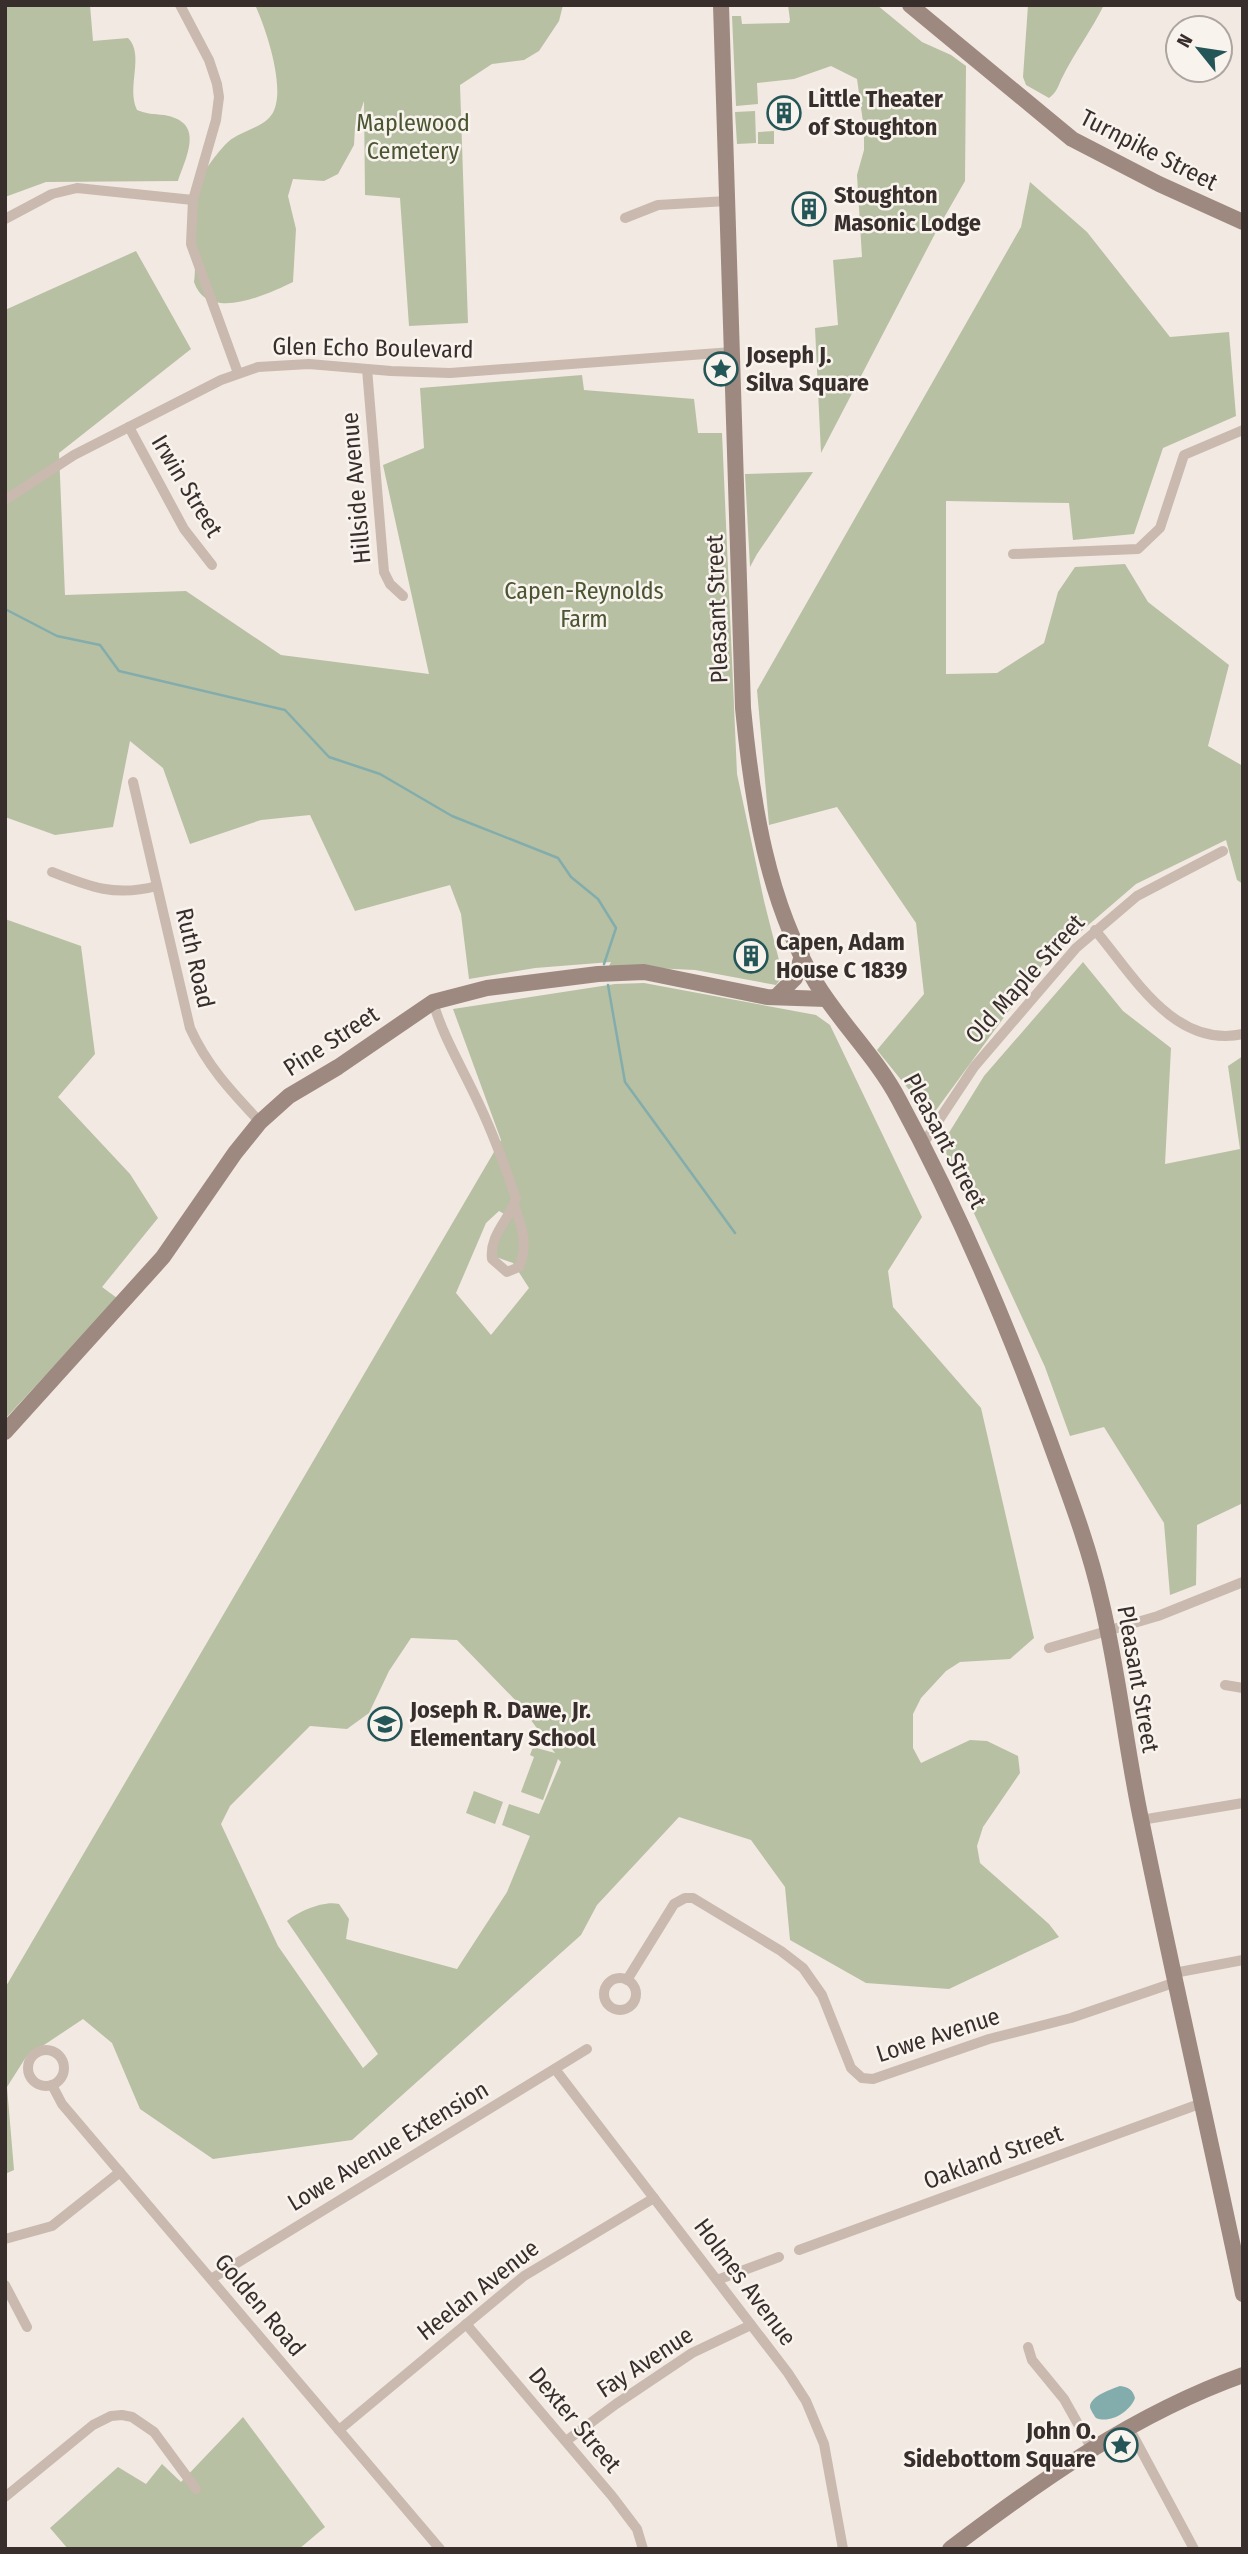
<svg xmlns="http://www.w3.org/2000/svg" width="1248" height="2554" font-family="'Fira Sans Condensed',sans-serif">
	<rect width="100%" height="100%" fill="#f2e9e2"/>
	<g fill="#b7c0a2" fill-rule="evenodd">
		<path d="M5 5H90L93 41 128 38C145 55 126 87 137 110 146 114 154 114 164 115 205 122 187 155 178 181L46 182 5 197Z"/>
		<path d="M255 5H563L559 21 539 51 524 60 492 64 460 85 468 323 409 326 400 198 365 195 364 101 355 127 354 145 338 174 324 181 293 179 288 196 296 229 293 282C268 294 208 323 194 282 198 254 188 206 199 181 203 172 220 149 228 142 239 132 258 129 269 118 290 98 266 28 255 5Z"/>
		<path d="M788 5H877L922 42 951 55 966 66 965 181 938 228 821 453 815 328 838 325 833 260 862 257 857 175 864 150V129L857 79 831 66 794 79 757 83 758 104 736 106 732 16H741L742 24 789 23 790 20Z"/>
		<path d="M1028 5H1104C1091 31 1074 53 1061 80 1058 87 1056 93 1049 98L1026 85 1023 77Z"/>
		<path d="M755 111 756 143 737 144 735 112Z"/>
		<path d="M774 131V144H758V132Z"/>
		<path d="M1030 182 1087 232 1170 337 1229 332 1236 416 1163 448 1134 534 1073 540 1069 503 946 501V674L997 673 1044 643 1058 592 1075 567 1125 564 1148 602 1229 665 1208 746 1243 766V884L1237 880 1226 840 1136 884 1043 964 931 1117 877 1050 924 994 916 923 837 807 769 825 757 690 1021 227Z"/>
		<path d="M136 251 191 349 59 453 65 595 186 591 281 655 429 674 383 465 424 448 420 388 582 375 584 390 694 399 698 433H722L737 774 764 901 783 976 776 985 695 970 609 966 611 962 535 968 469 979 461 914 450 885 355 911 310 815 261 820 190 844 163 768 130 741 113 827 55 835 5 817V310Z"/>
		<path d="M813 472 757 554 750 567 745 474Z"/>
		<path d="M5 919 81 946 95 1054 58 1097 130 1174 158 1218 102 1287 117 1298 5 1419Z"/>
		<path d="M1083 962 1123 1011 1171 1048 1165 1164 1240 1149 1228 1066 1243 1056V1503L1197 1525 1196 1585 1170 1595 1164 1523 1104 1427 1070 1436 1045 1367 942 1144 984 1076Z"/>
		<path d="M644 983 816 1015 830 1025 922 1217 888 1271 893 1307 981 1408 1034 1638 1010 1659 960 1662 946 1671 921 1698 913 1714V1748L921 1763 970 1740 987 1741 1018 1756 1020 1773 983 1827 977 1846 980 1863 1049 1924 1059 1937 949 1989 866 1983 790 1940 785 1887 751 1840 679 1817 597 1905 581 1935 352 2140 213 2159 140 2109 112 2043 83 2019 26 2057 7 2087 14 2170 5 2174V1988L501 1140 453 1009 615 984ZM499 1211 506 1215 497 1241 496 1257 513 1263 529 1288 491 1335 456 1293 486 1223ZM411 1638 457 1640 520 1705 555 1753 533 1747 530 1755 534 1757 521 1792 543 1800 558 1759 561 1762 539 1814 509 1804 502 1825 530 1836 507 1892 457 1969 346 1939 349 1919 339 1904C325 1900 298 1911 287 1921L378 2054 363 2068 278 1946 221 1824 230 1806 310 1726 347 1729 369 1713 389 1671Z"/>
		<path d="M474 1791 503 1802 495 1824 466 1813Z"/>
		<path d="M243 2417 325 2527 299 2549H68L50 2528 118 2467 146 2484 162 2464 181 2482Z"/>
	</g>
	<path fill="#83adac" d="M1120 2386C1129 2387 1133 2390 1135 2398 1130 2412 1110 2424 1096 2418 1095 2417 1090 2409 1090 2407 1090 2396 1112 2389 1120 2386Z"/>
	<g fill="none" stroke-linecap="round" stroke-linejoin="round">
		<g stroke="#83adac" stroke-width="2.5">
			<path d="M5 609 57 636 100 645 119 671 285 710 329 757 380 774 452 816 558 858 571 877 598 899 616 928 604 964"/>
			<path d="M608 985 625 1082 735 1233"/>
		</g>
		<g stroke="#c9b9ae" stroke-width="10">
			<path d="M180 5 209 60 217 84 219 97 216 120 193 200 191 244 238 373"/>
			<path d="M625 218 658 205 727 201"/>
			<path d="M5 219 52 194 77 188 193 200"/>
			<path d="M367 369 384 572 390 584 403 596"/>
			<path d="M129 427 184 529 212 565"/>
			<path d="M5 500 74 455 221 380 258 367 309 364 391 371 450 373 732 352"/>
			<path d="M1013 554 1138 549 1160 528 1184 455 1243 430"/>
			<path d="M133 782 190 1028C207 1066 232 1092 260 1122"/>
			<path d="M52 872C90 887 115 897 157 886"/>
			<path d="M1095 930C1133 975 1174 1049 1243 1034"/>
			<path d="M433 1002C443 1037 463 1069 478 1102 493 1133 505 1166 516 1199 509 1220 489 1235 492 1259L507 1272 519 1267C528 1248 522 1224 514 1206"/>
			<path d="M923 1144 974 1067 1076 948 1137 896 1223 851"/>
			<path d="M1049 1648 1158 1616 1243 1582"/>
			<path d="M1225 1685 1243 1688"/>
			<path d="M1141 1820 1243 1803"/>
			<path d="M1174 1973 1243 1960"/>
			<circle cx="620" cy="1994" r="16"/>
			<path d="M627 1980 674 1904 685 1898H693L781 1951 803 1968 822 1995 851 2068 862 2078 873 2079 989 2039 1071 2018 1176 1982"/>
			<circle cx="46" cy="2068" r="18"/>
			<path d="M555 2069 788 2373 806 2401 824 2444 843 2549"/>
			<path d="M52 2085 62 2104 440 2549"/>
			<path d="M5 2239 52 2226 120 2172"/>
			<path d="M799 2250 1202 2103"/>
			<path d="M211 2279 587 2049"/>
			<path d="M717 2280 779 2257"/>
			<path d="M5 2285 27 2327"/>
			<path d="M466 2324 612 2496 637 2529 643 2549"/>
			<path d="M1028 2347 1032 2360 1064 2399 1092 2449"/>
			<path d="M1128 2426 1194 2549"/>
			<path d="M339 2430 524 2276 654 2198"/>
			<path d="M566 2441 616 2404 692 2353 751 2325"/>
			<path d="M5 2497 93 2425 111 2416 122 2415 132 2417 154 2432 196 2489"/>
		</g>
		<g stroke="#9d897f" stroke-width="16">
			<path d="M721 5 743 708C752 801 767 902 816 983 841 1024 877 1058 899 1100 957 1207 1004 1317 1046 1431 1066 1487 1088 1542 1101 1600 1119 1674 1126 1750 1142 1824 1174 1981 1210 2137 1243 2294"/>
			<path d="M910 5 1072 139 1159 184 1243 222"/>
			<path d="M776 997 795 978 802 956"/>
			<path d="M5 1432 163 1257 235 1153 260 1122 289 1096 338 1067 433 1002 487 988 598 974 644 972 767 997 826 999"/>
			<path d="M950 2549C1041 2480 1134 2414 1243 2375"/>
		</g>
	</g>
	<defs>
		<symbol id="building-ring" viewBox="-11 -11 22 22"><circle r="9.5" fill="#f9f3ee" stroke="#245657" stroke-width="1.5"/><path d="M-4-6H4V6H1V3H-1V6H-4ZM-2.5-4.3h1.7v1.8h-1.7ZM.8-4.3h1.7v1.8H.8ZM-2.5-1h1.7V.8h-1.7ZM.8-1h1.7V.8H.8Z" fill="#245657"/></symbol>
		<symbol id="sight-ring" viewBox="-11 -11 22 22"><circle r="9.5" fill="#f9f3ee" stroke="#245657" stroke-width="1.5"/><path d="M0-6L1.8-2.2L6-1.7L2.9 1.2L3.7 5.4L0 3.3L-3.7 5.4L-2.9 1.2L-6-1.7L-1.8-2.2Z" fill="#245657"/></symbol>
		<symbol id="school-ring" viewBox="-11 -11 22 22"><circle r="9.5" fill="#f9f3ee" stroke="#245657" stroke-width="1.5"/><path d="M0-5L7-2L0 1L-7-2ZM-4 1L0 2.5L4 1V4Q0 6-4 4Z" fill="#245657"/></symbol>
	</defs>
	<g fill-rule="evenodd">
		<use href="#building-ring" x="765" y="94" width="38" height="38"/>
		<use href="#building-ring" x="790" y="190" width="38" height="38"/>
		<use href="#sight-ring" x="702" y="350" width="38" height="38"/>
		<use href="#building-ring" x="732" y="937" width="38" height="38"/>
		<use href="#school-ring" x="366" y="1705" width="38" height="38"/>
		<use href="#sight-ring" x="1102" y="2426" width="38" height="38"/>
	</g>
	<g text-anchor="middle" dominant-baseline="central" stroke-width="5" stroke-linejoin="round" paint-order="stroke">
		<g font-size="24" font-weight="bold" fill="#382f2c" stroke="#f9f3ee" text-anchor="start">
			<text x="808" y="99">Little Theater<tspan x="808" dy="28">of Stoughton</tspan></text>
			<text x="834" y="195">Stoughton<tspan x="834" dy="28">Masonic Lodge</tspan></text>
			<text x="746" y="355">Joseph J.<tspan x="746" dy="28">Silva Square</tspan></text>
			<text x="776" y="942">Capen, Adam<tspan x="776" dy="28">House C 1839</tspan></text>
			<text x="410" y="1710">Joseph R. Dawe, Jr.<tspan x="410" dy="28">Elementary School</tspan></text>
			<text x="1096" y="2431" text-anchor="end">John O.<tspan x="1096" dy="28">Sidebottom Square</tspan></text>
		</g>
		<g font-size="24" fill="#4a5531" stroke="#f9f3ee">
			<text x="413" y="123">Maplewood<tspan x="413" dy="28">Cemetery</tspan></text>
			<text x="584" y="591">Capen-Reynolds<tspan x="584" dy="28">Farm</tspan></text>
		</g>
		<g font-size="24" fill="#382f2c" stroke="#f9f3ee">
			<text transform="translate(1149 150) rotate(27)">Turnpike Street</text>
			<text transform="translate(373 348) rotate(1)">Glen Echo Boulevard</text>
			<text transform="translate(187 486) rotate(59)">Irwin Street</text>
			<text transform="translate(356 488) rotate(-95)">Hillside Avenue</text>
			<text transform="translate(717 609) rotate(-92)">Pleasant Street</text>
			<text transform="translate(195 958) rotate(77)">Ruth Road</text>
			<text transform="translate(1025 979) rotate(-48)">Old Maple Street</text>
			<text transform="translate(331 1041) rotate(-33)">Pine Street</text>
			<text transform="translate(945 1141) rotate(62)">Pleasant Street</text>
			<text transform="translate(1138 1679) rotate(80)">Pleasant Street</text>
			<text transform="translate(938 2035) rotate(-18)">Lowe Avenue</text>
			<text transform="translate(388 2146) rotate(-31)">Lowe Avenue Extension</text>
			<text transform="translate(993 2157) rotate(-20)">Oakland Street</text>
			<text transform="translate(745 2282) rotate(53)">Holmes Avenue</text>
			<text transform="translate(478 2290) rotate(-38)">Heelan Avenue</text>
			<text transform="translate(260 2305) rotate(50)">Golden Road</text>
			<text transform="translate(645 2362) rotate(-33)">Fay Avenue</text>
			<text transform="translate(575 2420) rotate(50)">Dexter Street</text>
		</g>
	</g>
	<rect width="1248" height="2554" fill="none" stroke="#382f2c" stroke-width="14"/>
	<g transform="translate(1199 49) rotate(300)"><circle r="33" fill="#f9f3ee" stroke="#aca5a0" stroke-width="2"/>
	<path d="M0-5L12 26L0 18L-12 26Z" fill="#245657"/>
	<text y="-10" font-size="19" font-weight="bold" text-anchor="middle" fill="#382f2c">N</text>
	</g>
</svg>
